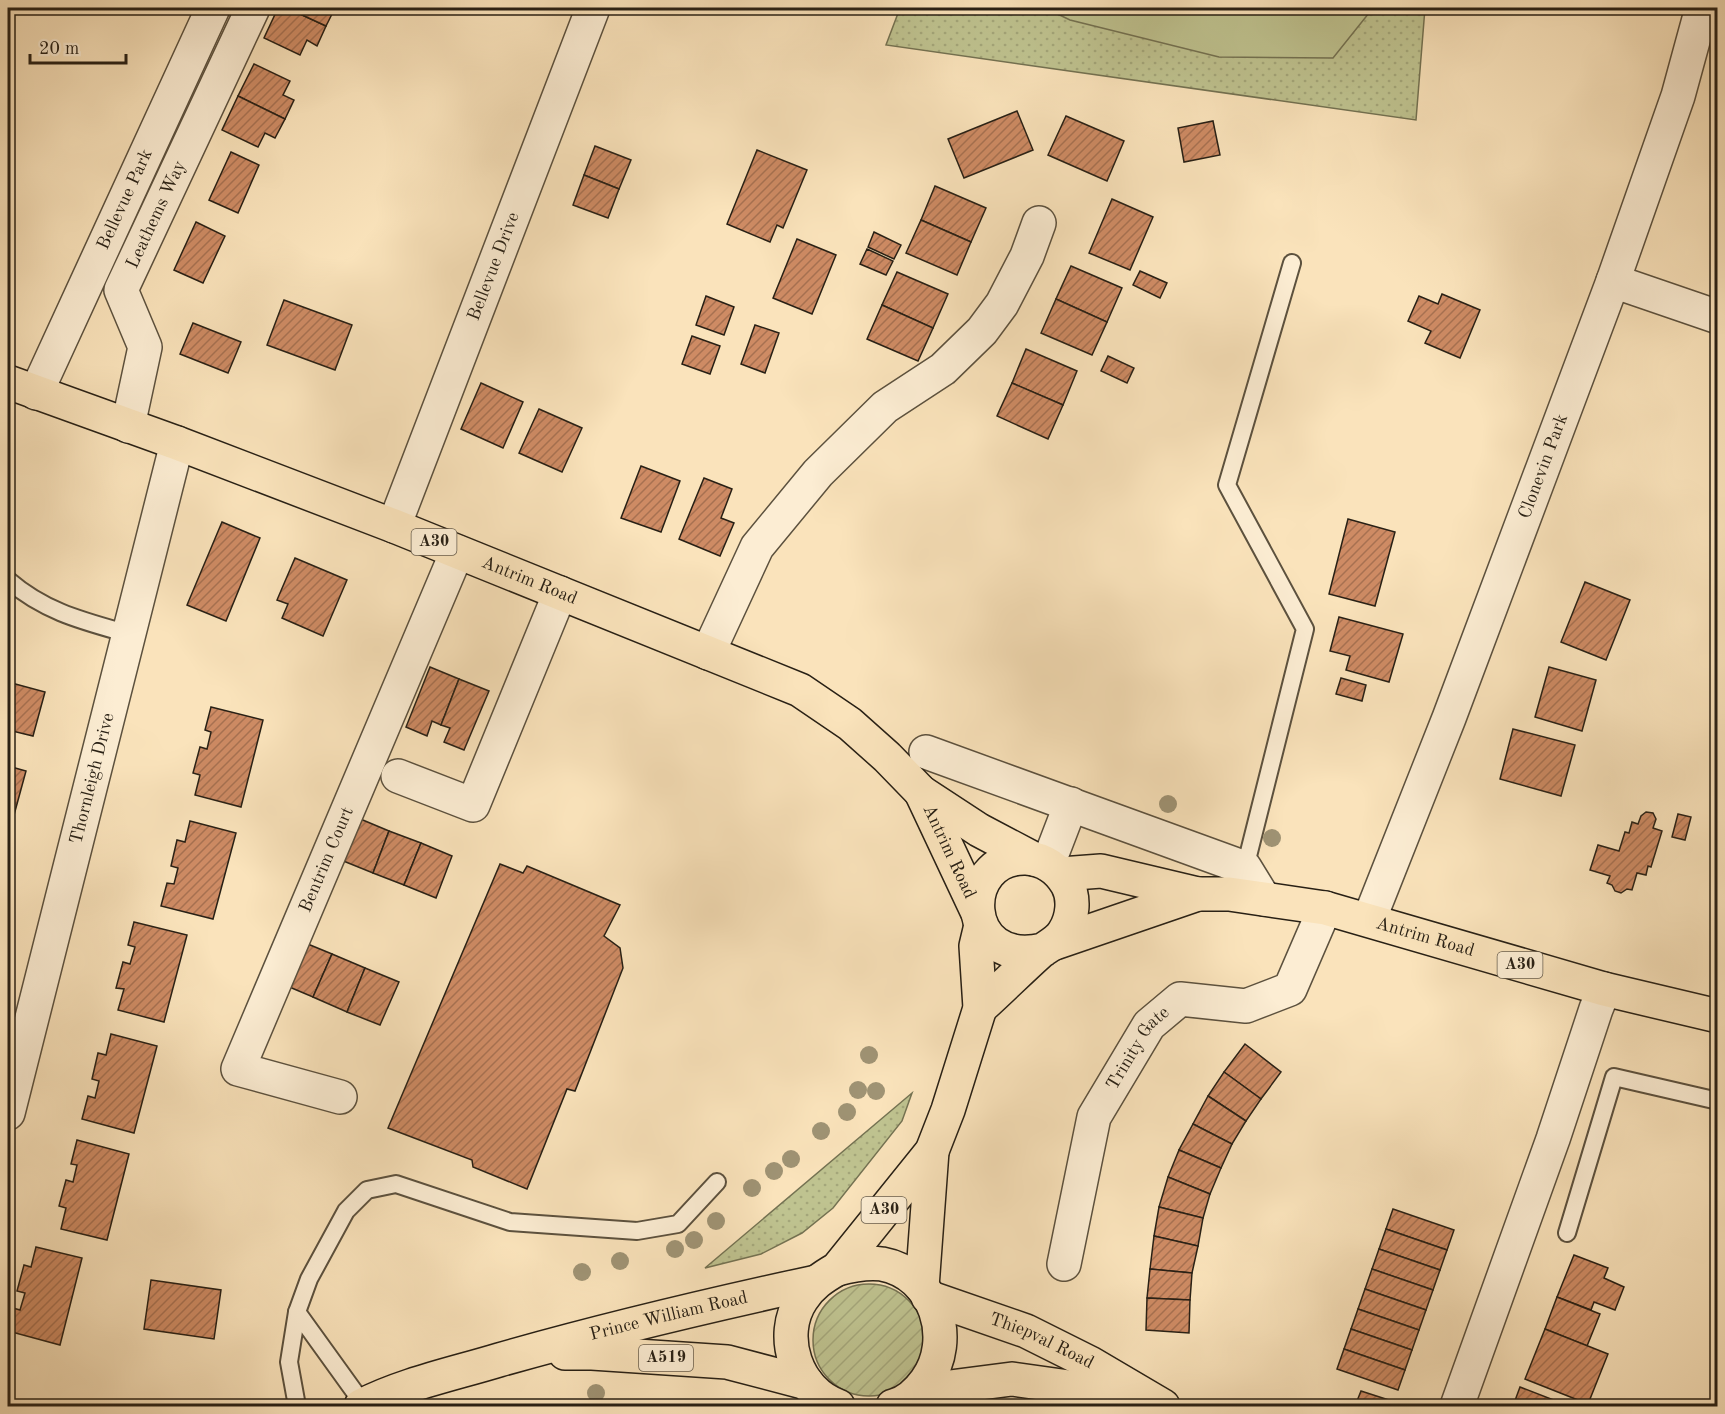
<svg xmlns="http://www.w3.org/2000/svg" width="1725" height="1414" font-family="'Old Standard TT',serif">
	<defs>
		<pattern id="grass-dots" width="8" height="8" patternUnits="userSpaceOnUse" patternTransform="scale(1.5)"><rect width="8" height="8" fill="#bfc390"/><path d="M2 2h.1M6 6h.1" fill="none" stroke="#a4a77b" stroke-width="1.8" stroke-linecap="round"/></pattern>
		<pattern id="garden-furrows" width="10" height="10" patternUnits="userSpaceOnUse" patternTransform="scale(1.5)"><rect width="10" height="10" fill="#bfc390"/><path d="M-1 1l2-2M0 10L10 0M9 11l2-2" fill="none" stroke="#a4a77b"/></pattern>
		<pattern id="building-hatch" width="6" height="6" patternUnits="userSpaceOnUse" patternTransform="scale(1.5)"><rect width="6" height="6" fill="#ce8b64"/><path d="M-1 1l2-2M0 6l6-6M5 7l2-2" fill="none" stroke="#a77151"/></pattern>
	</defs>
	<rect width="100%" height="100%" fill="#fae3bb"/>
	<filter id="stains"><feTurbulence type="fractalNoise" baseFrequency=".00333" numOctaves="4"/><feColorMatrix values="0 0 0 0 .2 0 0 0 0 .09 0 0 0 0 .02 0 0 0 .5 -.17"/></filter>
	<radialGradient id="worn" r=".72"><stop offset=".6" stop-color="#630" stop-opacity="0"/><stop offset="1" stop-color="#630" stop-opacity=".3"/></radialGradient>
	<g fill="url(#grass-dots)" stroke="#747252" stroke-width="1.5">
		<path d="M900 8H1425L1416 120 886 45Z"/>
		<path d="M912 1093 902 1121 833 1208 802 1233 761 1254 705 1268Z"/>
	</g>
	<circle fill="url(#garden-furrows)" stroke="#747252" stroke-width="1.5" cx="869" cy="1340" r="56"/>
	<path fill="#bfc390" stroke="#747252" stroke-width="1.5" d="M1045 8H1373L1333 58 1219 57 1070 20Z"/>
	<g fill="url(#building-hatch)" stroke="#282015" stroke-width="1.5">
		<path d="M278 8H287L326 26 317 46 307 40 300 55 264 38Z"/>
		<path d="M287 8H335L326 26Z"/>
		<path d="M254 64 290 81 283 95 294 100 285 119 238 96Z"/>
		<path d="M238 96 285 119 275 138 265 133 258 147 222 130Z"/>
		<path d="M1017 111 1033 150 964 178 948 139Z"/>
		<path d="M1066 116 1124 141 1107 181 1048 155Z"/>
		<path d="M1213 121 1220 155 1184 162 1178 128Z"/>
		<path d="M595 146 631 160 619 189 584 175Z"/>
		<path d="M757 150 807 170 783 228 777 225 770 242 727 224Z"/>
		<path d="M231 152 259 165 238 213 209 200Z"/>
		<path d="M584 175 619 189 608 218 573 205Z"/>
		<path d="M935 186 986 208 971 242 921 220Z"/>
		<path d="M1112 199 1153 217 1130 270 1089 253Z"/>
		<path d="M921 220 971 242 957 275 906 253Z"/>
		<path d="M196 222 225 236 203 283 174 270Z"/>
		<path d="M874 232 901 245 894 259 868 247Z"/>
		<path d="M797 239 836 255 812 314 773 298Z"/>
		<path d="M867 249 893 261 886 275 860 264Z"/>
		<path d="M1071 266 1122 288 1107 322 1056 299Z"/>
		<path d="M1140 271 1167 283 1160 298 1133 285Z"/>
		<path d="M897 272 948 294 933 328 882 305Z"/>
		<path d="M1442 294 1480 310 1460 358 1425 343 1431 331 1408 321 1419 296 1438 304Z"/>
		<path d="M706 296 734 307 724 335 696 325Z"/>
		<path d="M1056 299 1107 322 1092 355 1041 333Z"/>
		<path d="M284 300 352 325 335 370 267 345Z"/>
		<path d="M882 305 933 328 918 361 867 339Z"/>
		<path d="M193 323 241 342 228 373 180 354Z"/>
		<path d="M755 325 779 333 765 373 741 364Z"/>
		<path d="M692 336 720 346 710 374 682 364Z"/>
		<path d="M1026 349 1077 371 1063 405 1012 383Z"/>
		<path d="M1108 356 1134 368 1127 383 1101 371Z"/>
		<path d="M481 383 523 402 503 448 461 429Z"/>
		<path d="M1012 383 1063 405 1048 439 997 416Z"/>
		<path d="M539 409 582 428 562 472 519 453Z"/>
		<path d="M641 466 680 481 661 532 621 518Z"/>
		<path d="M704 478 732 489 721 518 734 523 720 556 679 539Z"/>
		<path d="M1348 519 1395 532 1375 606 1329 594Z"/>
		<path d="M222 522 260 538 226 621 187 605Z"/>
		<path d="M295 558 347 580 323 636 282 618 288 604 277 600Z"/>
		<path d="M1585 582 1630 600 1606 660 1561 642Z"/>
		<path d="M1339 617 1403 634 1389 682 1346 670 1350 656 1330 651Z"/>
		<path d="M430 667 459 679 441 725 432 721 427 736 406 727Z"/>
		<path d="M1549 667 1596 680 1582 731 1535 717Z"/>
		<path d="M1341 678 1366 685 1362 701 1336 694Z"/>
		<path d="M459 679 489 691 464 750 444 742 450 728 441 725Z"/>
		<path d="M8 682 45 692 33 736 8 730Z"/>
		<path d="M211 707 263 720 241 807 195 795 200 775 193 773 200 747 207 749 211 732 205 730Z"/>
		<path d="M1513 729 1575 745 1561 796 1500 779Z"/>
		<path d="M8 766 26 771 14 815 8 813Z"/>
		<path d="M1646 812 1653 813 1656 819 1653 828 1662 831 1651 867 1648 866 1646 875 1637 873 1632 890 1627 889 1621 893 1615 891 1612 885 1607 883 1610 876 1590 870 1598 845 1619 851 1625 832 1629 833 1632 822 1638 824 1641 816Z"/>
		<path d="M1678 814 1691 817 1685 840 1672 837Z"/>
		<path d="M358 818 389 831 373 873 341 860Z"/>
		<path d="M190 821 236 833 213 919 161 906 167 883 174 884 178 868 171 866 177 840 185 842Z"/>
		<path d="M389 831 421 843 404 885 373 873Z"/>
		<path d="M421 843 452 856 436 898 404 885Z"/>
		<path d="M500 864 523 873 527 866 620 905 604 936 620 948 623 968 575 1091 567 1089 527 1189 473 1167 472 1160 388 1128Z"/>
		<path d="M134 922 187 935 164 1022 118 1010 124 989 116 988 123 962 130 964 135 947 128 945Z"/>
		<path d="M298 940 332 954 313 997 280 983Z"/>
		<path d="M332 954 365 968 347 1012 313 997Z"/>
		<path d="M365 968 399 982 380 1025 347 1012Z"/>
		<path d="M111 1034 157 1046 134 1133 82 1119 88 1096 95 1098 99 1081 92 1079 98 1053 106 1055Z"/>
		<path d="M1245 1044 1281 1072 1261 1099 1224 1072Z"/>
		<path d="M1224 1072 1261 1099 1246 1121 1208 1096Z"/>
		<path d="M1208 1096 1246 1121 1232 1144 1193 1124Z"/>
		<path d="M1193 1124 1232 1144 1221 1168 1179 1150Z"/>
		<path d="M77 1140 129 1154 107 1240 61 1229 66 1208 59 1206 66 1180 73 1182 77 1165 71 1164Z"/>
		<path d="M1179 1150 1221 1168 1210 1194 1168 1177Z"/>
		<path d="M1168 1177 1210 1194 1203 1218 1159 1207Z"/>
		<path d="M1159 1207 1203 1218 1198 1246 1154 1236Z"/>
		<path d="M1393 1209 1454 1230 1447 1250 1386 1229Z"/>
		<path d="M1386 1229 1447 1250 1440 1270 1379 1249Z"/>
		<path d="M1154 1236 1198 1246 1192 1273 1150 1269Z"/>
		<path d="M36 1247 82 1258 60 1345 8 1331 13 1308 20 1310 25 1293 17 1291 24 1265 31 1267Z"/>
		<path d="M1379 1249 1440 1270 1433 1290 1372 1269Z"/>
		<path d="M1574 1255 1608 1268 1604 1278 1624 1287 1615 1310 1594 1302 1591 1310 1557 1297Z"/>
		<path d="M1150 1269 1192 1273 1190 1300 1147 1298Z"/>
		<path d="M1372 1269 1433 1290 1426 1310 1365 1289Z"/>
		<path d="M151 1280 221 1290 214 1339 144 1329Z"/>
		<path d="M1365 1289 1426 1310 1419 1330 1358 1309Z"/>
		<path d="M1557 1297 1600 1314 1587 1346 1545 1329Z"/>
		<path d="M1147 1298 1190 1300 1189 1333 1146 1330Z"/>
		<path d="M1358 1309 1419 1330 1412 1350 1351 1329Z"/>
		<path d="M1351 1329 1412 1350 1405 1370 1344 1349Z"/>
		<path d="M1545 1329 1608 1354 1588 1404 1525 1379Z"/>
		<path d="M1344 1349 1405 1370 1398 1390 1337 1369Z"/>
		<path d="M1520 1387 1569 1406H1513Z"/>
		<path d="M1361 1391 1395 1402 1393 1406H1355Z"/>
	</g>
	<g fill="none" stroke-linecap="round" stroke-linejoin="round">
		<defs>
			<g id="lane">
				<path d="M8 580C45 612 83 621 129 634"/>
				<path d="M1245 868 1305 629 1227 485 1292 263"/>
				<path d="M1567 1233 1614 1077 1718 1101"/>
				<path d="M297 1312 364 1405"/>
				<path d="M297 1406 289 1362 297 1312 309 1279 346 1211 367 1190 396 1184 510 1222 637 1231 678 1224 717 1182"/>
			</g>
			<g id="street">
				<path d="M1613 281 1718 317"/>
				<path id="s1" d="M36 393 213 8"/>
				<path id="s2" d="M128 426 145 347 121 290 253 8"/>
				<path id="s3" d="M394 526 593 8"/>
				<path d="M708 653 757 547 818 473 885 407 943 369 982 331 1002 304 1027 256 1039 223"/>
				<path d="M926 752 1245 868 1264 899"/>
				<path d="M398 776 473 805 560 593"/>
				<path d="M1048 864 1071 804"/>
				<path id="s4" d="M1369 920 1449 718 1613 281 1678 96 1702 8"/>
				<path id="s5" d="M340 1097 238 1069 457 552"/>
				<path id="s6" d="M8 1113 177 443"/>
				<path id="s7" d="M1064 1264 1094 1117 1149 1025 1180 999 1246 1006 1290 989 1325 908"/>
				<path d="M1457 1406 1553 1139 1596 1009 1604 989"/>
			</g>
			<g id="primary">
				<path id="s8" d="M8 382 177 443 394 526 800 690 850 724 887 757 921 792 979 830 1034 859"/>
				<path id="s9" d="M921 792 977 911"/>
				<path id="s10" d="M1061 874 1101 871 1198 894H1229L1325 908 1604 989 1718 1016"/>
				<path d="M1055 943 1198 894"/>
				<path d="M980 1008C1000 990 1020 970 1040 952 1049 945 1058 942 1064 932 1073 918 1075 898 1067 884 1058 869 1044 859 1026 858 958 856 960 969 1043 950"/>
				<path d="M837 1269C852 1265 866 1262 882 1264 936 1274 956 1340 926 1381 918 1392 906 1403 893 1406"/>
				<path d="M922 1287 932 1151"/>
				<path id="s11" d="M928 1297 1026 1331 1090 1363 1163 1406"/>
				<path d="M565 1353H592L727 1362 807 1383"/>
				<path d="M919 1391 1012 1379 1133 1396"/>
				<path id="s12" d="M361 1406C404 1384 453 1374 499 1360 604 1330 710 1305 816 1282"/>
				<path d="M838 1406C797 1392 777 1336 802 1299 811 1285 823 1277 837 1269L932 1151 948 1110 980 1008 976 946 981 925"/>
			</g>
		</defs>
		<use href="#lane" stroke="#5c513e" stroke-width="20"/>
		<use href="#street" stroke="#5c513e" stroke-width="36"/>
		<use href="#primary" stroke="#282015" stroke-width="36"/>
		<use href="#lane" stroke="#fcedd3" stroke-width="16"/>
		<use href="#street" stroke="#fcedd3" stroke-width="33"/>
		<use href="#primary" stroke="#fae3bb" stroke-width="33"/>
	</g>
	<g fill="#9f9374">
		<circle cx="1168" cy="804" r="9"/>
		<circle cx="1272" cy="838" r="9"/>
		<circle cx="869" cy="1055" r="9"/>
		<circle cx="858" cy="1090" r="9"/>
		<circle cx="876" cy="1091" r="9"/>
		<circle cx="847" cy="1112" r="9"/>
		<circle cx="821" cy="1131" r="9"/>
		<circle cx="791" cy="1159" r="9"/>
		<circle cx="774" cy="1171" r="9"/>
		<circle cx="752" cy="1188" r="9"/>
		<circle cx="716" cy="1221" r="9"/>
		<circle cx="694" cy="1240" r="9"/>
		<circle cx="675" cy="1249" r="9"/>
		<circle cx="620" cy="1261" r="9"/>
		<circle cx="582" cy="1272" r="9"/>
		<circle cx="596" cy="1393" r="9"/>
	</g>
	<g text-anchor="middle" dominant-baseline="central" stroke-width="4.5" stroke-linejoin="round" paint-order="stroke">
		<g fill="#fcedd3" stroke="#685e4e" stroke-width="1.5">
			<rect x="411.5" y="529" width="45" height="26" rx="4.5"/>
			<rect x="1497.5" y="952" width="45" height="26" rx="4.5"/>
			<rect x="861.5" y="1197" width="45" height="26" rx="4.5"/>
			<rect x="639" y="1345" width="54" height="26" rx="4.5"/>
		</g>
		<g font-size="16" font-weight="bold" fill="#282015">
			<text x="434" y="542">A30</text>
			<text x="1520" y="965">A30</text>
			<text x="884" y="1210">A30</text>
			<text x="666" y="1358">A519</text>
		</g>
		<g font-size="18" fill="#282015" stroke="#fcedd3">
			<text stroke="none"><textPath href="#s1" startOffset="213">Bellevue Park</textPath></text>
			<text stroke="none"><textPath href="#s2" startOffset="226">Leathems Way</textPath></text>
			<text stroke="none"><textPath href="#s3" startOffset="278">Bellevue Drive</textPath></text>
			<text stroke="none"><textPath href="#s4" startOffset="486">Clonevin Park</textPath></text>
			<text stroke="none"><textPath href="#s8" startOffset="558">Antrim Road</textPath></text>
			<text stroke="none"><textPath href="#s6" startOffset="345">Thornleigh Drive</textPath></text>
			<text stroke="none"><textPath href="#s9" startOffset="66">Antrim Road</textPath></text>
			<text stroke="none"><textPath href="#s5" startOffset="333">Bentrim Court</textPath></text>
			<text stroke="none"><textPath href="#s10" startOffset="372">Antrim Road</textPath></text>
			<text stroke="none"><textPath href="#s7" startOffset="232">Trinity Gate</textPath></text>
			<text stroke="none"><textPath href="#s12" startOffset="321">Prince William Road</textPath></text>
			<text stroke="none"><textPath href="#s11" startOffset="122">Thiepval Road</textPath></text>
		</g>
	</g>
	<rect width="1725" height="1414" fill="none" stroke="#fae3bb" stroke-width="30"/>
	<rect x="9" y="9" width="1707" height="1396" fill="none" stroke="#282015" stroke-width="3"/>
	<rect x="15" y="15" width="1695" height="1384" fill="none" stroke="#282015" stroke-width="1.5"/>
	<path d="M30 54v9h96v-9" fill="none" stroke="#282015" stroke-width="3"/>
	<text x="39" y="54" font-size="18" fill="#282015" stroke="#fcedd3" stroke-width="4.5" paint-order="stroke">20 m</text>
	<rect width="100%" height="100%" filter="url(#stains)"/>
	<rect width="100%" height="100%" fill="url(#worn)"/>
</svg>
